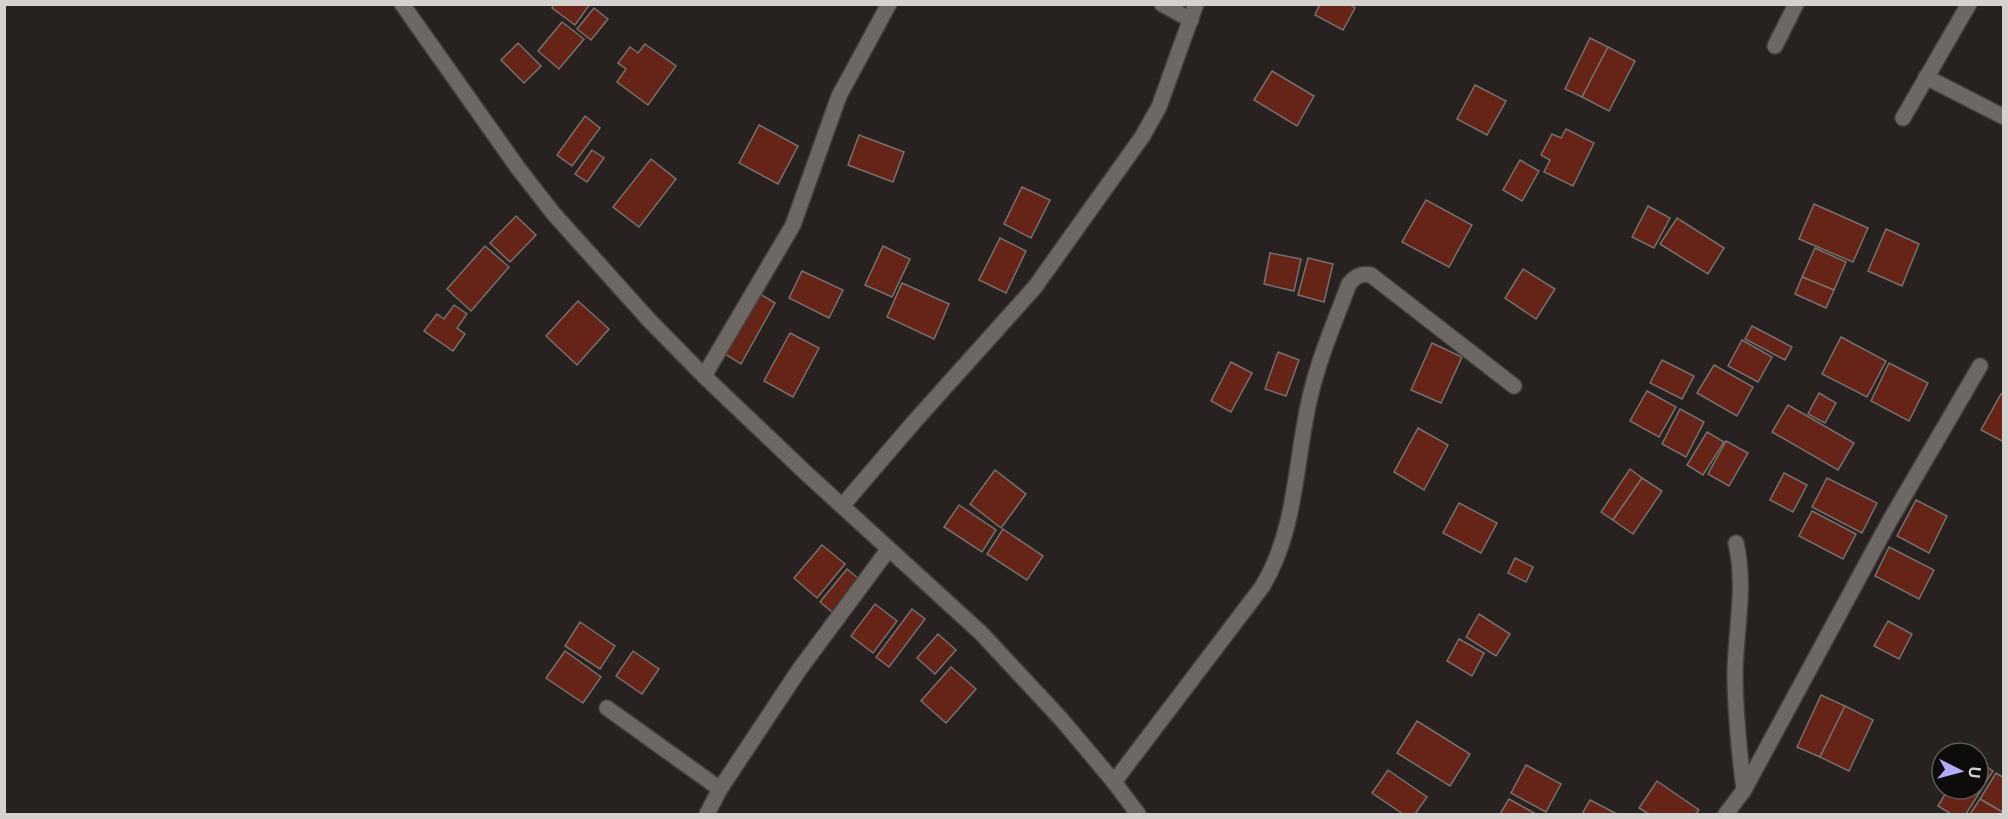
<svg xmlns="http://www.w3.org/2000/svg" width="2008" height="819" font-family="Inter,sans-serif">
	<rect width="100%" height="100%" fill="#272220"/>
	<g fill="#652416" stroke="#76706e" stroke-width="1.5">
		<path d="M554 4H590L575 25 552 8Z"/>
		<path d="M1320 4H1349L1355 8 1343 30 1315 15Z"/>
		<path d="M594 8 608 19 591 40 577 29Z"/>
		<path d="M562 22 584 39 559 69 538 51Z"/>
		<path d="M1590 38 1608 47 1582 97 1565 89Z"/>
		<path d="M518 43 541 66 524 83 501 60Z"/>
		<path d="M645 44 676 66 648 105 617 82 626 69 618 63 630 47 638 53Z"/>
		<path d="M1608 47 1635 61 1609 111 1582 97Z"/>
		<path d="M1272 71 1314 96 1297 126 1254 100Z"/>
		<path d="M1475 85 1506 101 1487 135 1457 119Z"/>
		<path d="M585 116 600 128 572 166 557 155Z"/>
		<path d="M759 125 798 146 778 184 739 163Z"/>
		<path d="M1566 129 1594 143 1573 186 1544 172 1550 160 1541 155 1552 134 1561 138Z"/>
		<path d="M859 135 904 152 893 182 848 165Z"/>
		<path d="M592 150 604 158 587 182 575 174Z"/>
		<path d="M651 159 676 179 639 227 613 207Z"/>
		<path d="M1520 160 1539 171 1522 201 1503 190Z"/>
		<path d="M1022 187 1050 200 1031 238 1004 224Z"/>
		<path d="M1426 200 1472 225 1449 267 1402 242Z"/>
		<path d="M1814 204 1868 228 1853 262 1799 239Z"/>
		<path d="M1648 206 1670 218 1654 248 1632 237Z"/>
		<path d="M516 216 536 235 510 262 490 243Z"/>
		<path d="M1677 218 1724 248 1708 274 1660 244Z"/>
		<path d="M1886 229 1919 244 1902 286 1868 271Z"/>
		<path d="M1000 238 1026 251 1006 293 979 280Z"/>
		<path d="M485 246 509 267 471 311 447 289Z"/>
		<path d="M883 246 910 259 892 297 865 285Z"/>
		<path d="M1815 248 1846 262 1834 290 1802 277Z"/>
		<path d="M1270 253 1301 259 1294 291 1264 284Z"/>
		<path d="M1308 258 1333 264 1324 302 1298 295Z"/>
		<path d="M1523 269 1555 289 1536 319 1505 298Z"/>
		<path d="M802 271 843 290 829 318 789 298Z"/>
		<path d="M1802 277 1834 290 1826 308 1795 294Z"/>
		<path d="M902 283 949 304 934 339 887 317Z"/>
		<path d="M760 294 775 303 741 364 725 354Z"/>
		<path d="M578 301 609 329 577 365 546 336Z"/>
		<path d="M454 305 467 314 457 328 465 334 453 351 424 331 437 314 444 319Z"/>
		<path d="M1752 326 1792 347 1785 360 1745 339Z"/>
		<path d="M790 333 819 348 793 397 764 381Z"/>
		<path d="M1841 337 1886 361 1867 397 1822 374Z"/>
		<path d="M1742 340 1772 357 1758 382 1728 366Z"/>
		<path d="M1432 343 1462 357 1441 403 1411 390Z"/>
		<path d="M1278 352 1299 360 1286 396 1265 389Z"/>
		<path d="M1662 360 1694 376 1682 399 1650 383Z"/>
		<path d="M1231 362 1252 373 1231 412 1211 401Z"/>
		<path d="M1889 363 1928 383 1909 421 1871 401Z"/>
		<path d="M1714 365 1753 387 1737 416 1697 393Z"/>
		<path d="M1647 391 1676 407 1659 437 1630 421Z"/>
		<path d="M1819 393 1836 403 1825 423 1808 414Z"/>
		<path d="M2001 394 2004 395V442L1981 430Z"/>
		<path d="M1788 405 1854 443 1838 470 1772 432Z"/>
		<path d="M1680 409 1704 422 1686 457 1662 444Z"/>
		<path d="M1418 428 1448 445 1424 490 1394 472Z"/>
		<path d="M1707 432 1724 442 1703 475 1687 465Z"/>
		<path d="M1726 441 1748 453 1729 486 1708 474Z"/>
		<path d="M1630 469 1642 478 1613 520 1601 512Z"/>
		<path d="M995 470 1026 494 1001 528 970 504Z"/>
		<path d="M1784 473 1807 485 1793 512 1770 500Z"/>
		<path d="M1642 478 1662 491 1633 534 1613 520Z"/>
		<path d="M1827 478 1877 503 1862 533 1812 507Z"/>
		<path d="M1916 500 1947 516 1929 553 1897 536Z"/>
		<path d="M1459 503 1497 523 1481 553 1443 533Z"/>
		<path d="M959 505 996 530 982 552 944 527Z"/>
		<path d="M1812 511 1856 534 1843 559 1799 536Z"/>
		<path d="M1003 529 1043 556 1027 580 987 554Z"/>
		<path d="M822 545 845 564 817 598 794 578Z"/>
		<path d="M1889 547 1934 570 1919 599 1875 576Z"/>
		<path d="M1515 558 1533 567 1526 582 1508 573Z"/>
		<path d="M847 569 859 579 832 612 820 602Z"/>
		<path d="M875 604 897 621 873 653 851 636Z"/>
		<path d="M912 609 925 619 889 667 876 657Z"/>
		<path d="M1479 614 1510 634 1496 656 1466 637Z"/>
		<path d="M1888 621 1912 634 1899 659 1874 646Z"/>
		<path d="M580 622 615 646 600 669 565 646Z"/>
		<path d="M938 634 956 650 935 674 917 658Z"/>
		<path d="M1459 639 1484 653 1472 676 1447 661Z"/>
		<path d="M565 651 601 677 583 703 546 678Z"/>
		<path d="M633 651 659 669 642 694 616 676Z"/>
		<path d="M951 667 976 689 946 723 921 701Z"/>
		<path d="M1821 695 1845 706 1820 757 1797 747Z"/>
		<path d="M1845 706 1873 720 1849 771 1820 757Z"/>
		<path d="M1417 721 1470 754 1450 786 1397 753Z"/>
		<path d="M1978 761 1993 771 1966 814H1951L1938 806 1948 789H1978Z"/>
		<path d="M1526 765 1561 784 1546 812 1511 793Z"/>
		<path d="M1388 770 1427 797 1415 814H1403L1372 793Z"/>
		<path d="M1996 773 2004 778V813L1980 799Z"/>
		<path d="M1657 781 1699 810 1696 814H1649L1639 808Z"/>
		<path d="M1509 799 1536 814H1500Z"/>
		<path d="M1980 799 2004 813V814H1970Z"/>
		<path d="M1590 800 1617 814H1582Z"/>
	</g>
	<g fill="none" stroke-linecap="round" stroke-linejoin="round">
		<defs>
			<g id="minor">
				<path d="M402 4 518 168 553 213 649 320 704 376 807 474 981 633 1062 720 1114 782 1138 814"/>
				<path d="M1162 4 1191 20"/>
				<path d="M1775 46 1796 4"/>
				<path d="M1926 77 2004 117"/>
				<path d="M1903 118 1969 4"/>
				<path d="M704 376 793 225 839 96 889 4"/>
				<path d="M842 506 914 422 1035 287 1142 137 1159 107 1196 4"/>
				<path d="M1736 543C1746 586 1736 628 1735 671 1735 711 1739 750 1744 790"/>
				<path d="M607 708 720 789"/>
				<path d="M1114 782 1262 587C1297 530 1295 460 1310 397 1319 358 1335 321 1349 284 1355 276 1361 273 1371 275L1514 386"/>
				<path d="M707 814 720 789 799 670 888 550"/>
				<path d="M1726 814 1744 790 1889 522 1980 366"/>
			</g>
		</defs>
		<use href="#minor" stroke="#433e3d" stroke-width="18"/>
		<use href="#minor" stroke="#6e6865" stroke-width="15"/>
	</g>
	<rect width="2008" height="819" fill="none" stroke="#d4d1cf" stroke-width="12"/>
	<g transform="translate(1960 771) rotate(96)"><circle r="28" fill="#0e0c0b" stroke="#5d5b59" stroke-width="1.5"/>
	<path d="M0-4.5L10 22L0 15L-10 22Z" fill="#b0aefa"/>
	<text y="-9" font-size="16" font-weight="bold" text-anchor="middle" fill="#d4d1cf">U</text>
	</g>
</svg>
